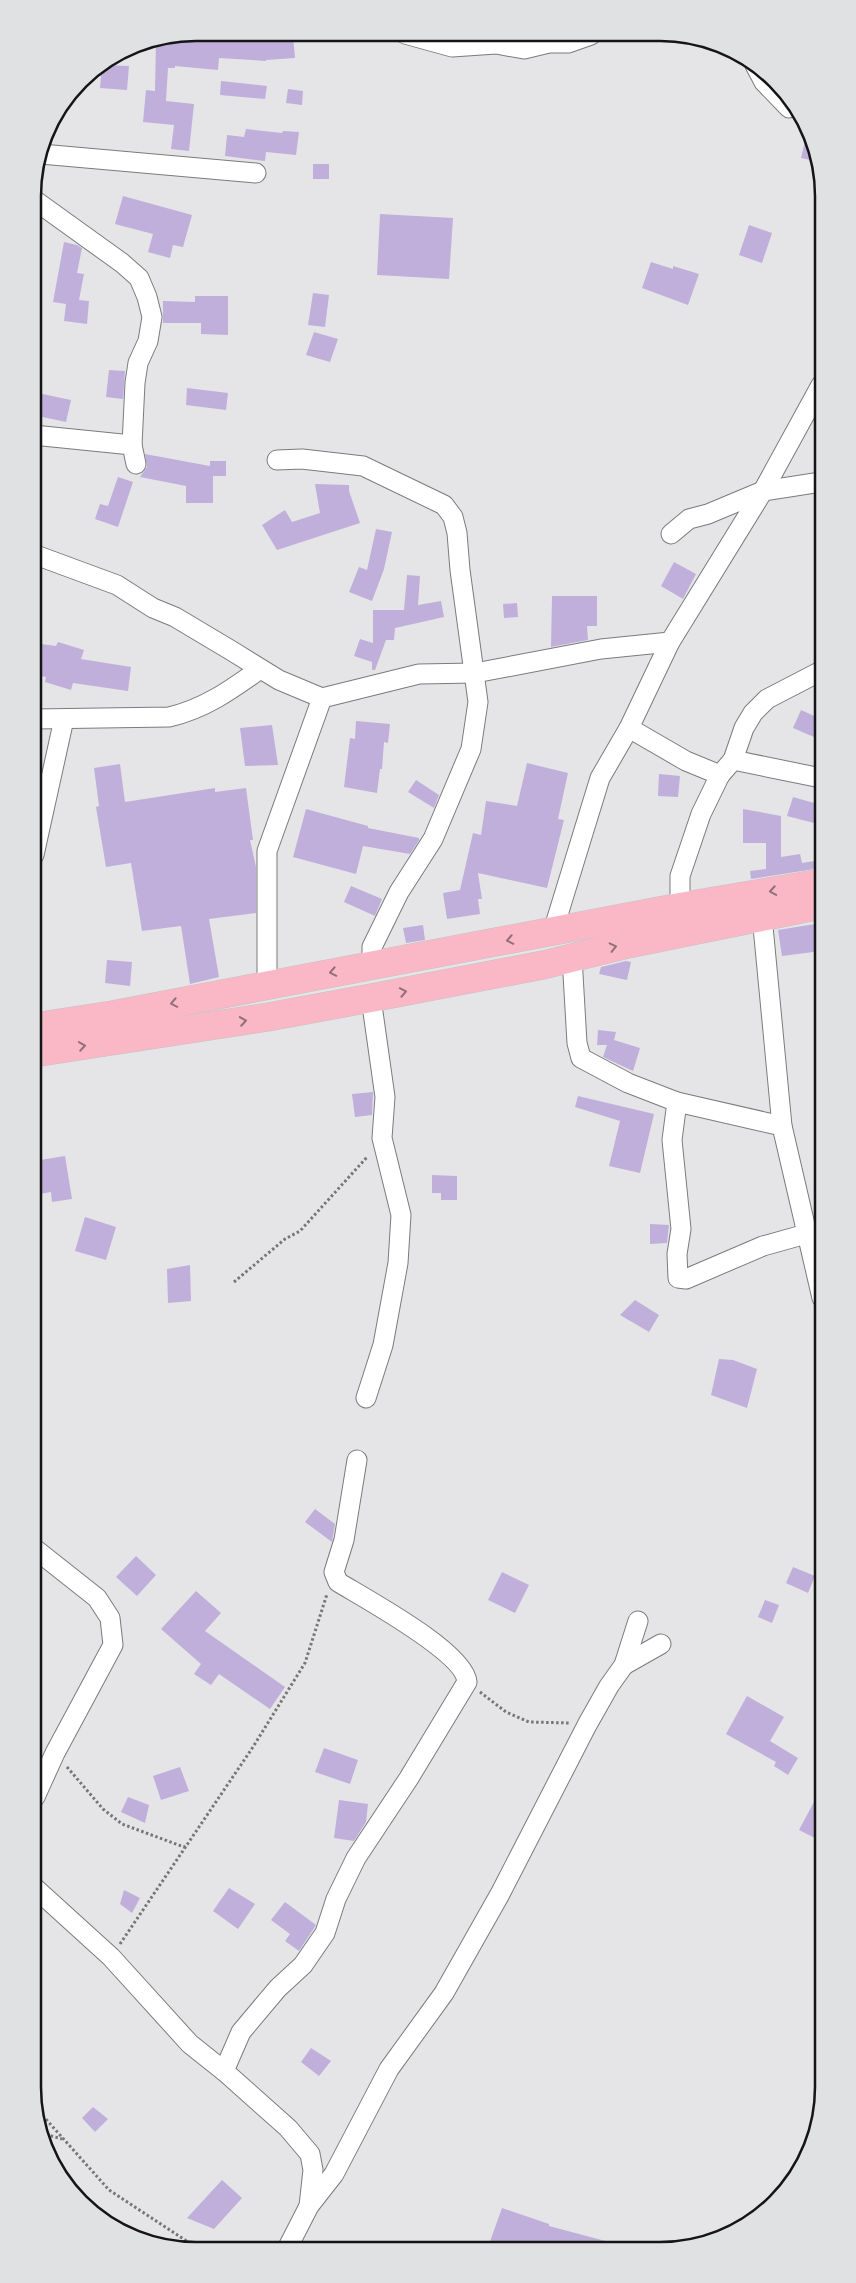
<svg xmlns="http://www.w3.org/2000/svg" width="856" height="2283" font-family="Jost,sans-serif">
	<rect width="100%" height="100%" fill="#e5e5e7"/>
	<g fill="#c0afdb">
		<path d="M196 32 259 33 293 36 295 58 266 60V61L219 58 218 70 175 66V68H168L166 101 194 104 189 151 171 149 174 125 143 122 146 90 155 91 156 40Z"/>
		<path d="M102 65 129 66 127 90 100 88Z"/>
		<path d="M221 81 267 86 265 99 220 95Z"/>
		<path d="M288 89 303 91 302 105 286 103Z"/>
		<path d="M246 129 282 133 283 131 299 132 296 155 266 152 265 161 225 156 227 135 244 137Z"/>
		<path d="M808 129 820 162 801 158Z"/>
		<rect x="313" y="164" width="16" height="15"/>
		<path d="M123 196 192 215 183 247 173 245 170 258 148 252 153 234 115 224Z"/>
		<path d="M380 214 453 218 449 279 377 275Z"/>
		<path d="M749 225 772 233 762 263 739 255Z"/>
		<path d="M64 242 77 245 82 248 77 273 84 274 79 300 89 301 87 324 64 321 66 304 53 302Z"/>
		<path d="M651 262 673 269V266L699 274 688 305 642 288Z"/>
		<path d="M313 293 329 295 325 327 308 325Z"/>
		<path d="M195 296H228V335L201 334V323H163V301L195 302Z"/>
		<path d="M314 332 338 339 330 362 306 355Z"/>
		<path d="M109 370 125 371 123 399 106 397Z"/>
		<path d="M187 388 228 393 226 410 186 405Z"/>
		<path d="M33 392 71 400 66 422 33 415Z"/>
		<path d="M145 454 210 466V461H226V476H213V503H186V486L140 477 147 467Z"/>
		<path d="M118 477 133 482 118 527 95 519 100 504 108 506Z"/>
		<path d="M315 484 349 485V491L360 523 277 550 262 525 285 510 292 522 320 513Z"/>
		<path d="M376 529 392 532 384 569 372 601 349 592 359 567 367 570Z"/>
		<path d="M674 562 696 574 683 599 661 586Z"/>
		<path d="M407 575 420 576 418 605 441 601 444 617 395 628 394 640H386L375 670H372V662L354 656 360 639 373 643V610H404Z"/>
		<path d="M552 596H597V626H587L588 640 551 647Z"/>
		<path d="M517 603 518 617 504 618 503 604Z"/>
		<path d="M58 642 84 650 81 659 131 667 128 691 73 683 71 690 45 682 46 677 34 675V643L56 646Z"/>
		<path d="M801 710 821 719V740L793 728Z"/>
		<path d="M356 721 390 724 388 743 384 742 382 769H380L377 793 344 787 350 738 355 739Z"/>
		<path d="M272 725 278 765 245 766 240 728Z"/>
		<path d="M527 763 568 773 558 819 564 820 547 888 478 873 482 899H478L480 914 447 919 443 893 460 890 473 833 481 835 486 801 517 806Z"/>
		<path d="M120 764 125 802 215 788V792L246 788 253 840H250L256 867V913L209 919 219 977 190 984 181 926 142 931 131 863 106 867 96 807 99 806 94 768Z"/>
		<path d="M659 774 680 776 678 797 658 796Z"/>
		<path d="M416 780 439 795 434 808 408 792Z"/>
		<path d="M793 797 821 805 818 824 787 816Z"/>
		<path d="M306 809 368 826V828L419 838V840L410 854 363 846 356 874 293 857Z"/>
		<path d="M743 809 781 816V857L800 854 802 863 821 860V868L751 879 750 871 766 869V843H743Z"/>
		<path d="M351 886 382 899 375 916 344 902Z"/>
		<path d="M821 923V951L782 956 778 930Z"/>
		<path d="M423 925 425 940 406 943 403 928Z"/>
		<path d="M107 960 132 962 130 986 105 983Z"/>
		<path d="M626 961 631 962 627 980 599 974 601 967Z"/>
		<path d="M598 1030 616 1032 614 1040 640 1048 633 1071 603 1057 607 1045H597Z"/>
		<path d="M373 1092 372 1115 355 1117 352 1094Z"/>
		<path d="M578 1096 654 1114 640 1173 609 1166 620 1121 575 1107Z"/>
		<path d="M65 1156 72 1199 52 1202 51 1192 34 1195V1161Z"/>
		<path d="M432 1175 457 1176V1200H441V1193H432Z"/>
		<path d="M85 1217 116 1227 106 1260 75 1251Z"/>
		<path d="M650 1224 669 1225 667 1243 650 1244Z"/>
		<path d="M190 1265 191 1301 168 1303 167 1269Z"/>
		<path d="M635 1300 659 1315 649 1332 620 1315Z"/>
		<path d="M719 1359 733 1360 757 1369 747 1408 711 1395Z"/>
		<path d="M315 1509 335 1524 332 1542 305 1522Z"/>
		<path d="M136 1556 156 1575 137 1596 116 1577Z"/>
		<path d="M793 1567 815 1576 808 1593 786 1583Z"/>
		<path d="M502 1572 529 1585 515 1613 488 1600Z"/>
		<path d="M196 1591 221 1613 205 1631 285 1687 270 1709 219 1674 211 1685 194 1674 201 1664 161 1629Z"/>
		<path d="M765 1600 779 1605 772 1623 758 1617Z"/>
		<path d="M747 1696 784 1717 770 1741 798 1758 788 1775 774 1766 776 1762 726 1734Z"/>
		<path d="M324 1748 358 1760 350 1784 315 1772Z"/>
		<path d="M180 1767 189 1791 161 1800 153 1776Z"/>
		<path d="M823 1785V1833L819 1840 799 1830Z"/>
		<path d="M128 1797 149 1805 145 1823 121 1812Z"/>
		<path d="M339 1800 368 1804 366 1822 354 1841 334 1838Z"/>
		<path d="M229 1888 255 1904 238 1929 213 1911Z"/>
		<path d="M124 1890 140 1898 132 1913 120 1904Z"/>
		<path d="M285 1902 316 1925 299 1951 285 1941 290 1934 271 1920Z"/>
		<path d="M311 2048 331 2061 319 2076 301 2062Z"/>
		<path d="M93 2107 108 2119 95 2132 82 2118Z"/>
		<path d="M222 2180 242 2198 214 2229 187 2218Z"/>
		<path d="M502 2208 549 2224V2226L613 2243 612 2247H488Z"/>
	</g>
	<g fill="none" stroke-linecap="round" stroke-linejoin="round">
		<defs>
			<g id="minor">
				<path d="M405 34 452 47 496 44 524 49 549 43H568L591 35"/>
				<path d="M755 65 764 82 789 108"/>
				<path d="M41 154 256 173"/>
				<path d="M33 199 122 263 139 278 147 297 152 317 148 341 138 363 135 383 132 445"/>
				<path d="M33 435 132 445 136 464"/>
				<path d="M277 460 302 459 363 466 444 505 453 517 457 533 460 570 478 702 471 749 433 839 399 892 372 947V965"/>
				<path d="M671 534 689 519 708 514 763 491 821 482"/>
				<path d="M33 554 117 585 153 608 175 617 232 651 279 680 322 698 419 674 475 673 601 649 670 642"/>
				<path d="M34 719 169 717C204 709 231 690 260 669"/>
				<path d="M629 728 686 761 720 775 701 814 680 876V907"/>
				<path d="M733 760 821 778"/>
				<path d="M720 775 733 760 744 728 753 713 767 699 821 671"/>
				<path d="M34 855 64 719"/>
				<path d="M762 916 782 1126 822 1298"/>
				<path d="M553 931 600 778 629 728 670 642 763 491 821 385"/>
				<path d="M572 957 577 1043 581 1058 628 1083 677 1102 782 1126"/>
				<path d="M267 985V851L322 698"/>
				<path d="M677 1102 672 1140 681 1229 677 1254 678 1278 686 1279 763 1246 806 1234"/>
				<path d="M366 1398 383 1345 398 1263 401 1215 382 1138 385 1097 371 998"/>
				<path d="M35 1549 97 1598 110 1618 113 1645 55 1753 35 1797"/>
				<path d="M624 1665 661 1644"/>
				<path d="M35 1888 111 1957 190 2044 224 2071 288 2128 310 2154 313 2170 309 2206"/>
				<path d="M224 2071 241 2032 278 1988 303 1965 325 1933 336 1899 356 1858 409 1778 467 1682C465 1652 364 1598 338 1582L334 1572 344 1540 357 1460"/>
				<path d="M288 2247 309 2206 334 2174 389 2069 444 1993 500 1894 587 1725 609 1686 624 1665 638 1621"/>
			</g>
			<g id="primary">
				<path d="M34 1027 112 1015 680 907 821 883"/>
				<path d="M34 1053 268 1017 371 998 543 965 628 944 821 905"/>
			</g>
		</defs>
		<use href="#minor" stroke="#7a7b7c" stroke-width="21"/>
		<use href="#primary" stroke="#c2c2c2" stroke-width="29"/>
		<g stroke="#767677" stroke-width="3" stroke-dasharray="2.5 2.5" stroke-linecap="butt">
			<path d="M234 1282 285 1239 300 1231 368 1156"/>
			<path d="M480 1692 506 1712 529 1722 569 1723"/>
			<path d="M67 1767 103 1809 122 1824 184 1847 186 1845"/>
			<path d="M120 1944 253 1747 305 1663 327 1594"/>
			<path d="M36 2108 109 2190 188 2242 192 2247"/>
			<path d="M41 2133 62 2139"/>
		</g>
		<use href="#minor" stroke="#fff" stroke-width="19"/>
		<use href="#primary" stroke="#fab8c7" stroke-width="28"/>
	</g>
	<defs><path id="oneway-chevron" d="M-2-3.5L2.5 0L-2 3.5" fill="none" stroke-width="1.6" stroke-linecap="round" stroke-linejoin="round" transform="scale(1.25)"/></defs>
	<g stroke="#936f77">
		<use href="#oneway-chevron" transform="translate(773 891) rotate(170)"/>
		<use href="#oneway-chevron" transform="translate(510 940) rotate(169)"/>
		<use href="#oneway-chevron" transform="translate(613 947) rotate(-13)"/>
		<use href="#oneway-chevron" transform="translate(333 972) rotate(169)"/>
		<use href="#oneway-chevron" transform="translate(403 992) rotate(-11)"/>
		<use href="#oneway-chevron" transform="translate(174 1003) rotate(169)"/>
		<use href="#oneway-chevron" transform="translate(243 1021) rotate(-9)"/>
		<use href="#oneway-chevron" transform="translate(82 1046) rotate(-9)"/>
	</g>
	<path d="M0 0H856V2283H0ZM196 41H660A155 155 0 0 1 815 196V2087A155 155 0 0 1 660 2242H196A155 155 0 0 1 41 2087V196A155 155 0 0 1 196 41Z" fill="#e0e1e2" fill-rule="evenodd"/>
	<path fill="none" stroke="#151516" stroke-width="2.5" d="M196 41H660A155 155 0 0 1 815 196V2087A155 155 0 0 1 660 2242H196A155 155 0 0 1 41 2087V196A155 155 0 0 1 196 41Z"/>
</svg>
